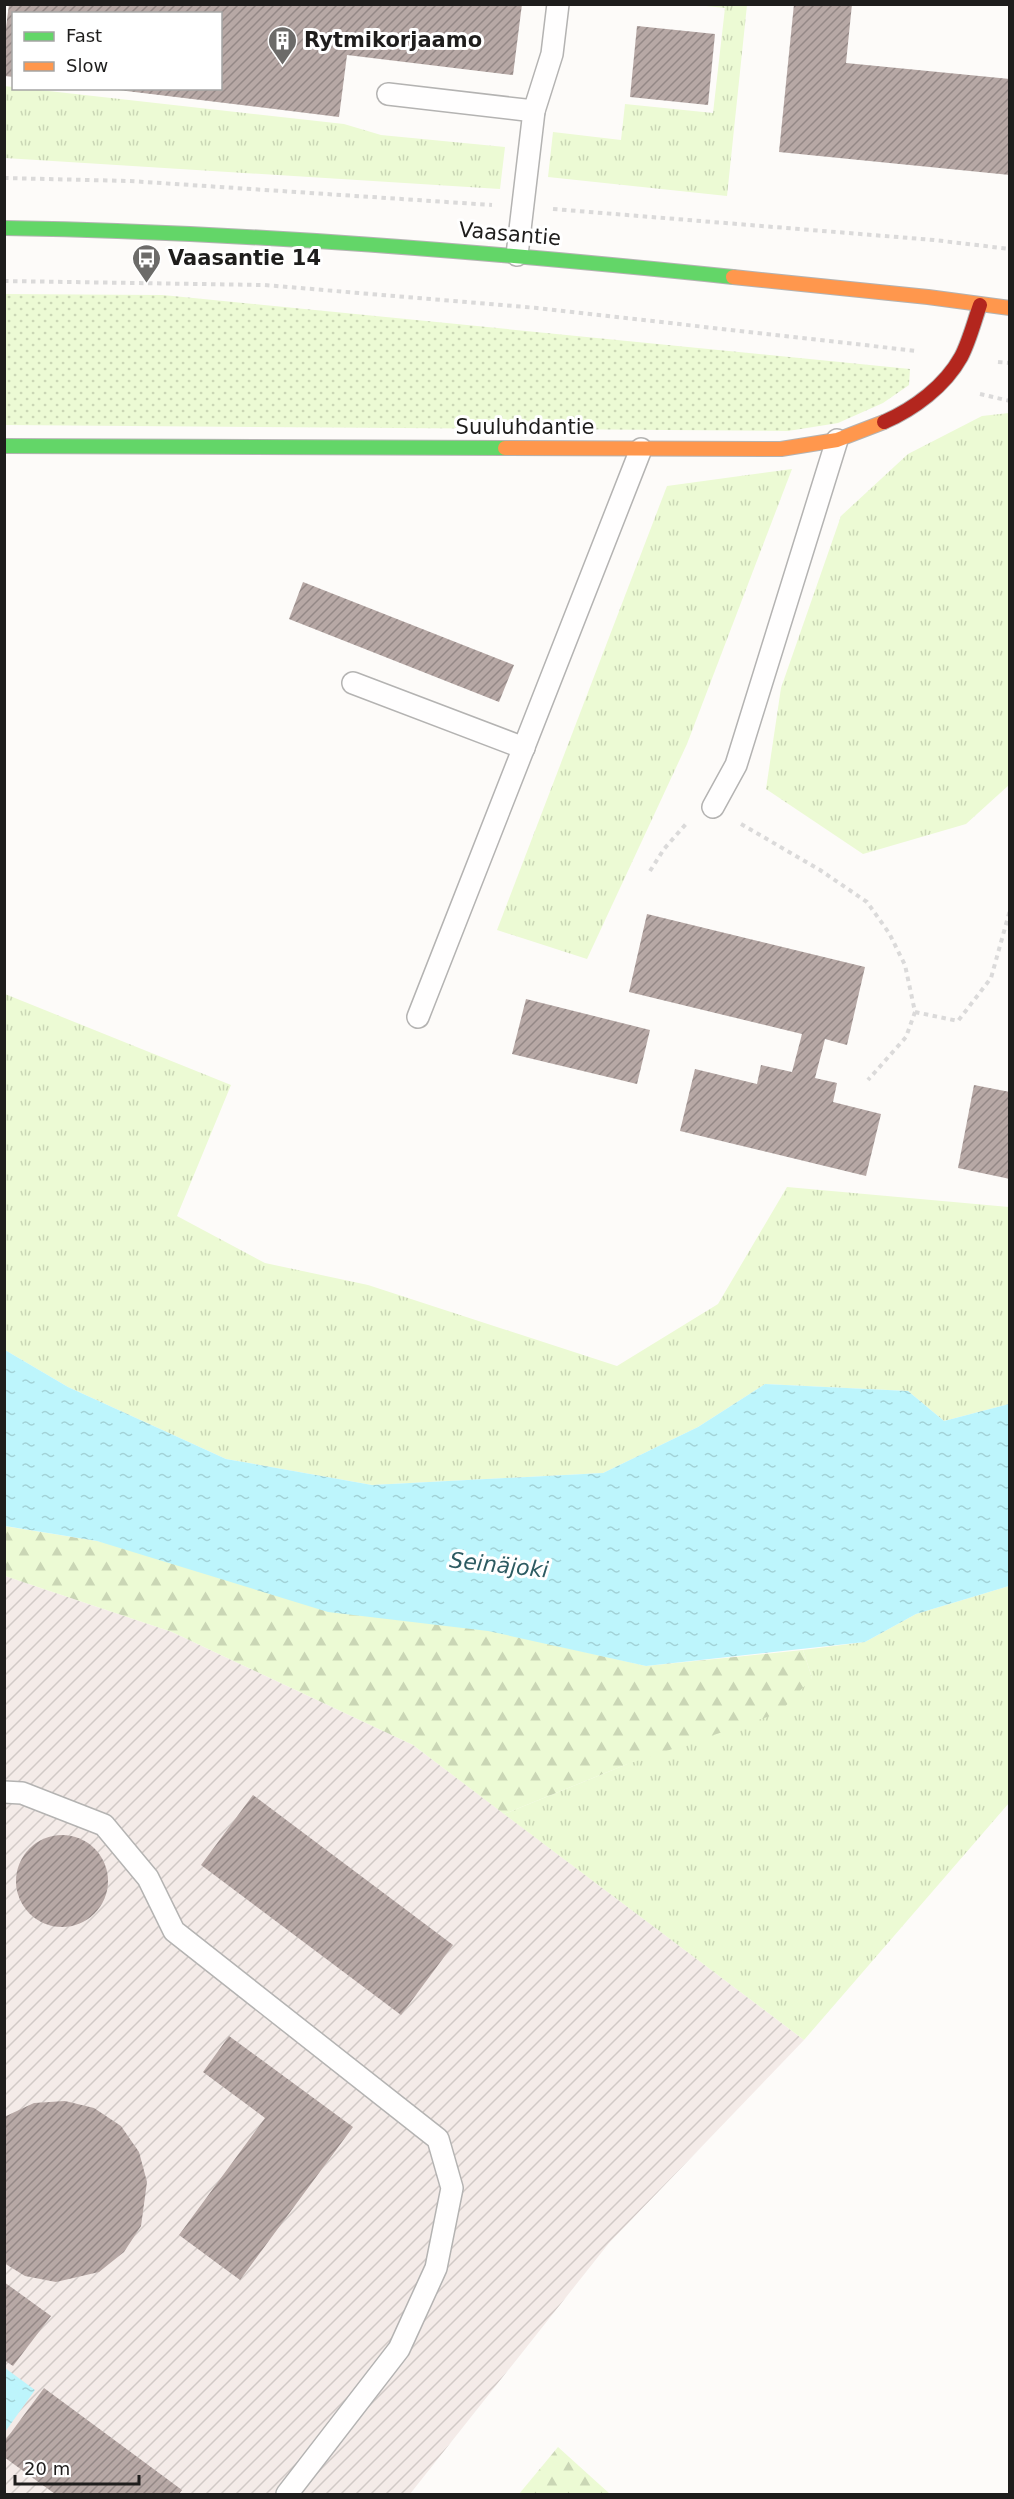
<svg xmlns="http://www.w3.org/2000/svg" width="1014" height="2499" font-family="'DejaVu Sans',sans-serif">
	<defs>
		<pattern id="industrial-furrows" width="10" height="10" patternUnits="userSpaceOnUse" patternTransform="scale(1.5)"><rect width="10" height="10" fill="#f4ebe8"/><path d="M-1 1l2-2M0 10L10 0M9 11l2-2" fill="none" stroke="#d1c9c6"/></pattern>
		<pattern id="grass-tufts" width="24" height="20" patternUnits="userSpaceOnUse" patternTransform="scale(1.5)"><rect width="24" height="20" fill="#ecfad4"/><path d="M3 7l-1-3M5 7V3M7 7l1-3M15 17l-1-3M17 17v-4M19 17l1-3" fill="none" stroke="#cad6b5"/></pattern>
		<pattern id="forest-firs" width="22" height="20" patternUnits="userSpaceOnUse" patternTransform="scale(1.5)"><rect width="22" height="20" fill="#ecfad4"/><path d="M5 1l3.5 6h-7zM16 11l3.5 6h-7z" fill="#cad6b5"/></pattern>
		<pattern id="park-dots" width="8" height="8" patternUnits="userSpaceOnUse" patternTransform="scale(1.5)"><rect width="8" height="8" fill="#ecfad4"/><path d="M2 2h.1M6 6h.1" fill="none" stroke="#cad6b5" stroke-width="1.8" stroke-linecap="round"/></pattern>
		<pattern id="water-ripples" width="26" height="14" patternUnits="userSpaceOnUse" patternTransform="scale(1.5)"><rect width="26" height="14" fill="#bdf5fc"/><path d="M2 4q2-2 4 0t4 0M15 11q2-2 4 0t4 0" fill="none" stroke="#a2d2d7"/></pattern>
		<pattern id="building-hatch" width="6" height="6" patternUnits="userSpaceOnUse" patternTransform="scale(1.5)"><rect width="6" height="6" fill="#b7a8a5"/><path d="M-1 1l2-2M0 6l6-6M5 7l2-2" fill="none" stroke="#948886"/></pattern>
	</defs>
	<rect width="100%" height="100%" fill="#fdfbf9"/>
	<path fill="url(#industrial-furrows)" d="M5 1576 172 1632 413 1745 804 2040 609 2243 410 2494H5Z"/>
	<g fill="url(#grass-tufts)">
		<path d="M696 5H747L727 196 548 177 553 132 621 140 625 104 713 113 725 8Z"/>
		<path d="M4 86 344 124 381 135 505 147 500 189 5 158Z"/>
		<path d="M1009 413V785L966 824 863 854 766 789 781 688 841 516 908 454 982 416Z"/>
		<path d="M792 469 687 744 587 959 497 930 667 486Z"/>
		<path d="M5 994 231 1085 177 1216 265 1263 368 1285 617 1366 718 1304 787 1187 1009 1207V1404L944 1421 908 1391 765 1384 698 1427 603 1473 372 1485 226 1459 68 1387 5 1350Z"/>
		<path d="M1009 1586V1803L804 2040 504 1814 625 1765 812 1678 803 1650 865 1642 916 1614Z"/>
	</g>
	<g fill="url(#forest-firs)">
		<path d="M4 1526 97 1541 646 1666 803 1650 812 1678 779 1713 625 1765 504 1814 413 1745 172 1632 5 1576Z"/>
		<path d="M558 2447 610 2494H519Z"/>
	</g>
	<path fill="url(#park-dots)" d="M5 294 163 295 910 369 909 385 883 403 838 423 788 431 5 425Z"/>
	<g fill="url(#water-ripples)">
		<path d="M5 1350 68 1387 226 1459 372 1485 603 1473 698 1427 765 1384 908 1391 944 1421 1009 1404V1586L916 1614 865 1642 646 1666 488 1631 328 1612 97 1541 5 1526Z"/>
		<path d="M5 2368 35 2390 5 2432Z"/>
	</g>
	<g fill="url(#building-hatch)">
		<path d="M9 4H522L513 75 347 55 339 117 118 90 220 88V14H14V77L4 76V43Z"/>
		<path d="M794 4H852L846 63 1010 79V175L779 152Z"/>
		<path d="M637 26 715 34 708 105 630 97Z"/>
		<path d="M303 582 514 665 499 702 289 619Z"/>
		<path d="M647 914 865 967 847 1045 825 1039 815 1078 837 1083 833 1102 881 1114 866 1176 680 1131 695 1069 757 1084 761 1065 792 1072 802 1034 629 992Z"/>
		<path d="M526 999 650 1030 637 1084 512 1054Z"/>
		<path d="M974 1085 1010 1092V1179L958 1168Z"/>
		<path d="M253 1795 453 1945 401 2015 201 1865Z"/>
		<circle cx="62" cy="1881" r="46"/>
		<path d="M229 2036 353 2127 240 2280 179 2235 265 2118 203 2072Z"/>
		<path d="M65 2101 94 2108 121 2126 139 2152 147 2182 141 2226 124 2252 99 2272 56 2282 25 2276 4 2263V2117L34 2103Z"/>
		<path d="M4 2282 51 2316 13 2366 4 2360Z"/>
		<path d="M44 2388 182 2490 179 2494H55L4 2457V2442Z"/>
	</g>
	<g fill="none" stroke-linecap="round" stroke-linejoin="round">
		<defs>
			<g id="lane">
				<path d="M388 94 534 111"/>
				<path d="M517 255 534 111 552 54 558 4"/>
				<path d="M353 683 524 748"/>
				<path d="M713 807 736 765 837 440"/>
				<path d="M418 1017 641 449"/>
				<path d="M4 1792 22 1793 104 1825 148 1878 174 1931 438 2139 452 2188 436 2268 399 2349 287 2494"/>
			</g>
			<g id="fast">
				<path d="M4 228C248 232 491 252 733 277"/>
				<path d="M4 446 505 448"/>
			</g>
			<g id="slow">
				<path d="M733 277 928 297 1010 308"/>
				<path d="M505 448 781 449 837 440 884 422"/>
			</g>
			<path id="jam" d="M884 422C914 409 945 386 961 357 969 342 974 322 980 305"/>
		</defs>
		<use href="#lane" stroke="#b4b3b2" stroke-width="24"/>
		<use href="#fast" stroke="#b4b3b2" stroke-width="16"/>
		<use href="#slow" stroke="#b4b3b2" stroke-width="16"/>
		<use href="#jam" stroke="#b4b3b2" stroke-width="16"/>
		<g stroke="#dbdada" stroke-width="4" stroke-dasharray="4.5 4.5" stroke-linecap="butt">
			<path d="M4 178 130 181 492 205"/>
			<path d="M553 209 934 240 1010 249"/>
			<path d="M4 281 264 285 537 308 917 351"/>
			<path d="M998 362 1010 363"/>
			<path d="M980 394 1010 401"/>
			<path d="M741 824 820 870 867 902 889 933 905 965 915 1012 906 1037 868 1080"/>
			<path d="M650 871 664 849 686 824"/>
			<path d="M915 1012 958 1021 991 978 1010 910"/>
		</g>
		<use href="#lane" stroke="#fffefe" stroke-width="21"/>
		<use href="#fast" stroke="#63d668" stroke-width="14"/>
		<use href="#slow" stroke="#ff974d" stroke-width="14"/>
		<use href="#jam" stroke="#b3261e" stroke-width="14"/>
	</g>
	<defs>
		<symbol id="building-pin" viewBox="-11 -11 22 30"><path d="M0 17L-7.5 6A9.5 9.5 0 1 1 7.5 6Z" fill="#6c6b69" stroke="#fff"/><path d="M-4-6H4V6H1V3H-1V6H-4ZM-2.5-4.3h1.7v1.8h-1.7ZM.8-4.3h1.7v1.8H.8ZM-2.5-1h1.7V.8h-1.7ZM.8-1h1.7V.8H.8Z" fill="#fff"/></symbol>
		<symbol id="bus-pin" viewBox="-11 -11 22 30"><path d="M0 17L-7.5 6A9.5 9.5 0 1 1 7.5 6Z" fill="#6c6b69" stroke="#fff"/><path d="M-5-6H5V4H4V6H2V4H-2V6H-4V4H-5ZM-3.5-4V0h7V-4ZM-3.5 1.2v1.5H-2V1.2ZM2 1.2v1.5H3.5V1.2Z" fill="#fff"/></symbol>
	</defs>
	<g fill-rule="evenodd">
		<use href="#building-pin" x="266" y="24" width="33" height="45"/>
		<use href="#bus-pin" x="130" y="242" width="33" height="45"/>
	</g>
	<g text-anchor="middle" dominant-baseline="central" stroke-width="6" stroke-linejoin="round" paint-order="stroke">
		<g font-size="21" font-weight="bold" fill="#1e1d1c" stroke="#fff" text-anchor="start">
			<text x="304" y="40">Rytmikorjaamo</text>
			<text x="168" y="258">Vaasantie 14</text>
		</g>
		<g font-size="21" fill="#1e1d1c" stroke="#fff">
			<text transform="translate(510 234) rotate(5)">Vaasantie</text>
			<text x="525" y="427">Suuluhdantie</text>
		</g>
		<g font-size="22" font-style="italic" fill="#2d5b62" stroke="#fff">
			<text transform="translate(499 1565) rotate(6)">Seinäjoki</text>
		</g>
	</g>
	<rect width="1014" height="2499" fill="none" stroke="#1e1d1c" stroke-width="12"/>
	<rect x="12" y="12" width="210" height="78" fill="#ffffff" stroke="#a5a5a4" stroke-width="1.5"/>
	<rect x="24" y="32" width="30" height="9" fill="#63d668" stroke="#a5a5a4" stroke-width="1.5"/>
	<text x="66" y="42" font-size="18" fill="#1e1d1c">Fast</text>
	<rect x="24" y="62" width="30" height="9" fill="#ff974d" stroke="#a5a5a4" stroke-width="1.5"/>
	<text x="66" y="72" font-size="18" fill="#1e1d1c">Slow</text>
	<path d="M15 2475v9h124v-9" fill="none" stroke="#1e1d1c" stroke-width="3"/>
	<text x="24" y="2475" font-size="18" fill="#1e1d1c" stroke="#ffffff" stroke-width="4.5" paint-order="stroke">20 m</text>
</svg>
